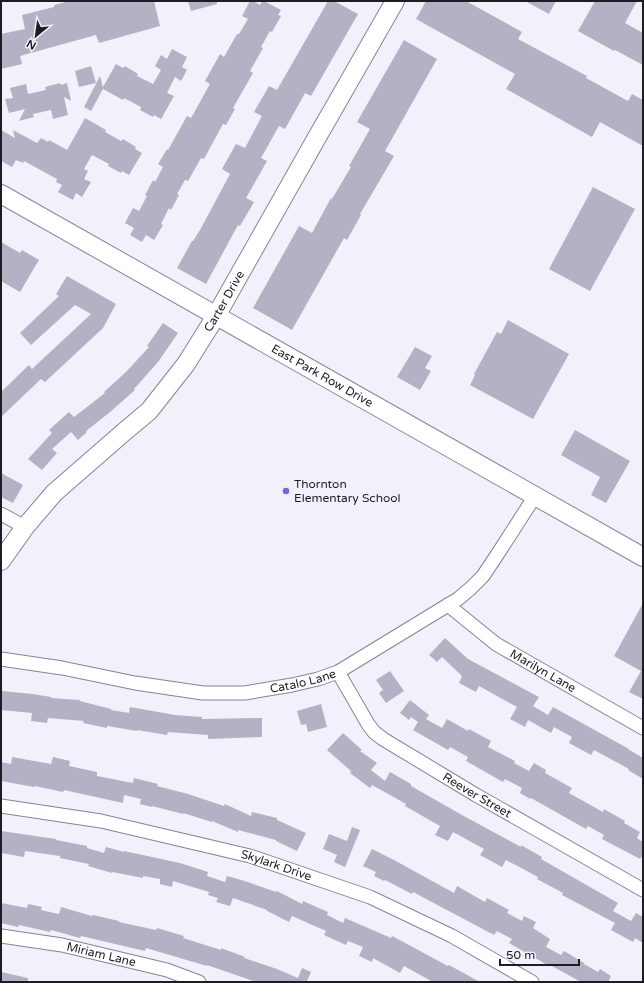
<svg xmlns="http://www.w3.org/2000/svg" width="644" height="983" font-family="'Varela Round',sans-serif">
	<rect width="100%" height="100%" fill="#f1f1fc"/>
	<g fill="#b2b2c4">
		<path d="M70 1H154L160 26 99 43 96 35 20 56 22 64 1 69V34L25 29 22 15 54 7V5Z"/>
		<path d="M188 1H217V4L191 11Z"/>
		<path d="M250 1H253L260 5 262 1H264L281 10 278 15 281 16 272 32 270 31 261 47 263 48 250 71 253 73 233 108 235 109 226 125 223 124 204 159 201 158 188 181 185 180 177 194 179 195 171 210 169 208 161 224 163 225 154 240 146 235 142 242 130 235 134 228 125 223 133 208 139 211 147 196 145 195 153 180 155 182 163 167 158 164 167 149 168 150 187 116 191 118 210 84 205 81 220 54 224 57 237 34H239L248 19 242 16Z"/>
		<path d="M328 1H334L358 14 311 96 305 93 285 129 279 126 261 158 267 161 246 198 254 202 240 226 238 225 206 284 177 268 192 241H193L200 230 230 174 222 169 236 144 245 148 262 116 254 112 269 86 277 90Z"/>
		<path d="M426 1H466L522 32 518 39 587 76 586 78 628 101 632 94 643 100V146L600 122 592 137 506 89 515 74 416 19Z"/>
		<path d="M525 1H556L549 14Z"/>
		<path d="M595 1H637L625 23 643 33V65L615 50 614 51 578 31Z"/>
		<path d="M404 40 437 59 385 151 394 156 360 214 361 215 347 240 344 238 292 330 253 308 299 226 312 233 331 198 332 199 339 187 351 167 349 166 370 129 357 122Z"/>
		<path d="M172 49 187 57 182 67 187 70 181 81 175 77 167 93 174 96 161 119 154 115 153 117 140 110 141 107 124 98 123 100 103 89 91 111 84 107 100 76 103 87 116 64 123 68 125 66 138 74 137 76 153 84 161 70 155 66 161 55 167 59Z"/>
		<path d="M91 66 96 83 79 87 75 71Z"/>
		<path d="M60 83 61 85 67 83 71 101 64 97 68 115 53 119 51 110 33 114 34 117 19 121 25 109 9 113 5 99 13 98 10 88 26 84 28 94 46 90 45 87Z"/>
		<path d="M85 118 106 130 105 132 121 141 123 139 136 147 135 149 142 153 129 175 122 171 121 173 108 166 109 164 92 155 84 169 88 171 84 179 91 182 82 197 76 193 73 200 58 192 62 185 56 182 57 179 24 161 23 163 16 160 12 167 1 161V130L15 138 13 130 37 143 41 138 48 142 49 140 67 150Z"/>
		<path d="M593 187 635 209 590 291 549 269Z"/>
		<path d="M1 242 20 253 22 250 39 260 20 292 1 281Z"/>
		<path d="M67 276 116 304 103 328 45 382 41 379 1 417V392L29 365 32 369 91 314 75 305 31 345 20 333 59 296 56 294Z"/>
		<path d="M508 320 569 354 533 419 470 385 475 375 474 374 497 332 501 334Z"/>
		<path d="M163 323 178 333 158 362 134 389 135 390 109 413 86 431 87 432 78 440 71 432 52 449 57 453 42 470 28 459 52 433 49 430 69 412 74 417 105 393 104 392 126 372 149 347 147 346Z"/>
		<path d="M415 347 432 356 425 368 431 371 420 390 397 377Z"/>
		<path d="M575 430 630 461 606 503 591 495 600 477 561 455Z"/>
		<path d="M1 473 23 485 13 503 1 497Z"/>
		<path d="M643 603V699L629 692 641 671 614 656Z"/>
		<path d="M445 638 468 659 539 697 533 706 548 715 553 707 629 749H628L643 758V779L628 770 629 769 594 750 591 755 569 743 572 737 554 727 551 733 528 720 525 727 510 719 517 707 479 686 476 692 459 683 462 676 442 657 437 662 429 655Z"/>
		<path d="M390 671 404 691 386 703 379 693 383 690 376 680Z"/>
		<path d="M1 691 33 694 51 697V698L80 700V701L111 709V710L129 713 130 707 175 715 202 717V719L262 718V737L208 739V735L168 732 167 735 137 730V731L107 726V728L83 723 84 721 48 718 47 723 31 721 32 713 1 710Z"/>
		<path d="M410 700 429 715 426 719 442 728 447 719 468 731 469 729 491 741 488 747 515 761 514 763 529 771 534 763 546 770 545 773 572 788 569 793 603 812 604 809 625 821 624 823 640 832 637 838 643 842V855L640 859 602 839 604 835 588 826 586 829 531 798 530 799 520 793 522 788 505 779 503 782 466 761 468 757 450 747 448 750 413 730 418 722 411 717 409 720 400 713Z"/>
		<path d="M321 704 327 727 308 732 306 724 301 725 297 711Z"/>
		<path d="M343 733 362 750 360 751 377 763 371 770 385 781 390 772 411 784V786L462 815 521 847V845L542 857 541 859 618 903 613 911 631 921 636 913 643 917V943L635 938 633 942 611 930 615 923 562 895 563 893 537 879 538 877 506 860 502 867 480 855 484 849 453 832 448 841 435 835 440 826 405 806 406 804 372 785 370 788 350 773 351 771 327 750Z"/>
		<path d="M12 757 51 764 53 757 70 761 69 766 97 772V776L133 783 134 778 158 784 157 786 188 794 224 806 225 804 251 816 252 812 277 818V820L306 833 297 851 276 841V840L238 830V832L212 821V822L183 813V814L152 806V807L140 804 141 799 124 795 123 803 64 790 63 792 35 786 34 787 1 781V762L11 764Z"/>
		<path d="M352 827 360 830 345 867 334 862 337 855 323 849 329 834 347 841Z"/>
		<path d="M1 831 56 839V840L87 846V848L104 853 106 847 124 852V851L180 863 208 872 207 876 225 882 227 876 245 881 276 892 277 891 302 904 303 901 328 912 327 915 343 923 345 918 391 938 392 936 448 966 449 965 480 982H433L404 966 400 973 373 958 372 962 359 956 363 947 348 941 346 945 324 935 326 931 292 916 289 922 267 911V910L233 898 230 906 216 902 218 898 208 895 209 892 173 881 172 887 160 884V879L143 876V878L112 872V873L88 866 89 864 60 858V856L25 851 24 857 1 853Z"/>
		<path d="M372 849 394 860 454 893 457 886 485 902 487 898 509 910 507 913 522 921 524 916 536 922 533 928 550 939 546 947 561 955 564 951 584 963V964L598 972 600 969 611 976 608 982H581L550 965 549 966 509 943 512 939 497 931 494 935 413 892 412 894 385 880 384 881 374 876 376 872 363 866Z"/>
		<path d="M1 903 27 908 28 904 42 907 41 910 59 914 61 907 92 916 93 915 119 921V922L156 930 157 928 184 936 183 938 221 950V948L245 957 244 958 277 969 298 978 302 968 311 972 307 981 308 982H256L207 965V966L146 948 145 951 81 936 80 938 51 930 50 932 19 925 18 927 1 923Z"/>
		<path d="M1 972 28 978V982H1Z"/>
	</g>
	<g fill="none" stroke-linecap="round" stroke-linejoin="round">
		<defs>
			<g id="street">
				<path d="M1 514 25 527"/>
				<path id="s1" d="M448 605 496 644 643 728"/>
				<path id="s2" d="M1 659 62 668 135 683 203 693H245L292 685 318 679 338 672 448 605 458 599 471 588 483 576 497 555 535 496"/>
				<path id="s3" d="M338 672 368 724 374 732 383 739 476 795 643 890"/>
				<path id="s4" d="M1 806 101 821 250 856 370 897 452 936 532 982"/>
				<path id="s5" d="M1 936 62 945 167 970 199 982"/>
			</g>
			<g id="secondary">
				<path id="s6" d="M1 194 643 557"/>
				<path id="s7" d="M1 561 25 527 54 493 124 432 149 411 186 364 216 316 320 132 331 113 395 1"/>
			</g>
		</defs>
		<use href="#street" stroke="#848495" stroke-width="15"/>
		<use href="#secondary" stroke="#848495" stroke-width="20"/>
		<use href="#street" stroke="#fff" stroke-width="13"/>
		<use href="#secondary" stroke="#fff" stroke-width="18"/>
	</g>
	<circle fill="#7864df" stroke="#f1f1fc" stroke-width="1.5" cx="286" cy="491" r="4"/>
	<g text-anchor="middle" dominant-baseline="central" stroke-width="4" stroke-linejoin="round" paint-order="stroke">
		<g font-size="12" fill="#1c1c22" stroke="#f1f1fc">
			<text stroke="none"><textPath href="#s7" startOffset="345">Carter Drive</textPath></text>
			<text stroke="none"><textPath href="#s6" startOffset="369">East Park Row Drive</textPath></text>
			<text stroke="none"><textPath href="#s1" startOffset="116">Marilyn Lane</textPath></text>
			<text stroke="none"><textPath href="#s2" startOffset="306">Catalo Lane</textPath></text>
			<text stroke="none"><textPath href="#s3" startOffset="191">Reever Street</textPath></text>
			<text stroke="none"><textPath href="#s4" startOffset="282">Skylark Drive</textPath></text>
			<text stroke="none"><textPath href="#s5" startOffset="102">Miriam Lane</textPath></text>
		</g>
		<g font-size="12" fill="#1c1c22" stroke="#f1f1fc" text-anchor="start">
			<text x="294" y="484">Thornton<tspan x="294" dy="14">Elementary School</tspan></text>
		</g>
	</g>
	<rect width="644" height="983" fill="none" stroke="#1c1c22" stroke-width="4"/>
	<g transform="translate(36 36) rotate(209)" stroke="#f1f1fc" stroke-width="3" paint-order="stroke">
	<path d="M0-3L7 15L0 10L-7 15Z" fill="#1c1c22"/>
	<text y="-6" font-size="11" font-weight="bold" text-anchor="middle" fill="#1c1c22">N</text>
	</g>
	<path d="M500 959v6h79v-6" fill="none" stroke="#1c1c22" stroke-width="2"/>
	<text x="506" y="959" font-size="12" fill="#1c1c22" stroke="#f1f1fc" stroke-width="3" paint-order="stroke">50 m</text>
</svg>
